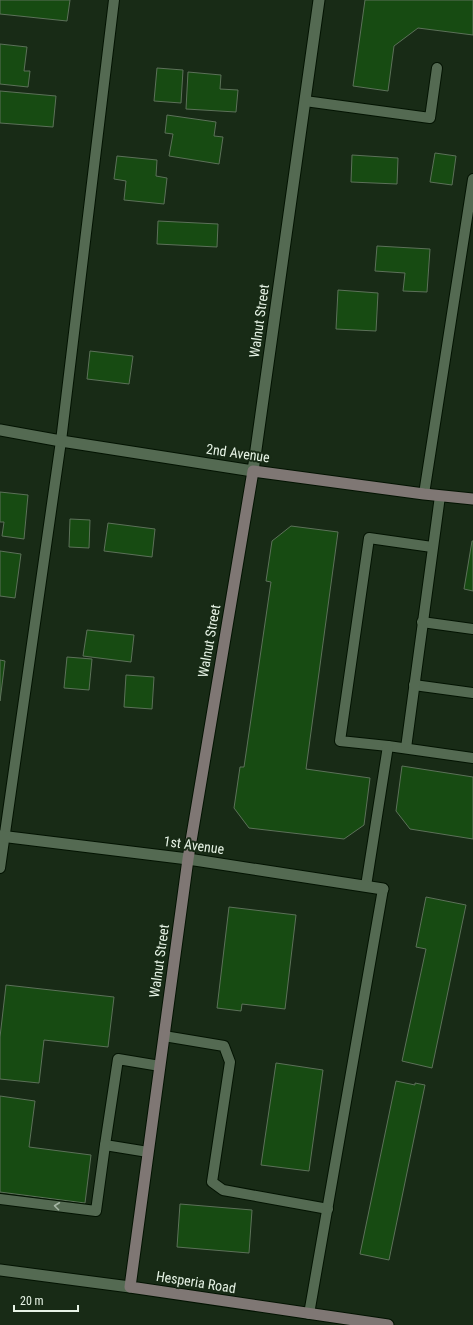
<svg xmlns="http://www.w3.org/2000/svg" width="473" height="1325" font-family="'Roboto Condensed',sans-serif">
	<rect width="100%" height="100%" fill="#182b16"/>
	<g fill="#174b12" stroke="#5c7159">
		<path d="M0 0H70L67 21 0 14Z"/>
		<path d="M365 0H473V35L418 28 394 46 388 91 353 86Z"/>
		<path d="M0 44 27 47 24 71H30L28 87 0 84Z"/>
		<path d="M157 68 183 70 181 103 154 101Z"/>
		<path d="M188 72 221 75 220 89 238 90 236 112 186 109Z"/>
		<path d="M0 91 56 96 53 127 0 123Z"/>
		<path d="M167 115 216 122 214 136 223 137 219 164 169 156 173 134 165 133Z"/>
		<path d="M435 153 456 156 452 185 430 182Z"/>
		<path d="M352 155 398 158 397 184 351 182Z"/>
		<path d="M117 156 157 160 156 176 167 178 164 204 124 200 126 181 114 179Z"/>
		<path d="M158 221 218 224 217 247 157 244Z"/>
		<path d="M377 246 430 249 427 292 403 291 405 273 375 271Z"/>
		<path d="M338 290 378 293 376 331 336 329Z"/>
		<path d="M90 351 133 356 129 384 87 379Z"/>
		<path d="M0 492 28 495 24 539 2 536 4 522H0Z"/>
		<path d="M70 519 90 520 89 548 69 547Z"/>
		<path d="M108 523 155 529 152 557 104 551Z"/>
		<path d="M291 526 338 532 306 769 370 778 364 825 344 839 249 828 234 808 240 767H244L271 582 266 581 272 541Z"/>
		<path d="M472 541H473V591L464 589Z"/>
		<path d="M0 551 21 554 15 598 0 596Z"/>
		<path d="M87 630 134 635 131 662 83 656Z"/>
		<path d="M67 657 92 659 89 690 64 688Z"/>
		<path d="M0 660 5 661 0 701Z"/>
		<path d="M126 675 154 677 152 709 124 707Z"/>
		<path d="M402 766 473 777V839L410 829 396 811Z"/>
		<path d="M426 897 466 905 432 1068 402 1061 426 949 416 947Z"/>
		<path d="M229 907 296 915 285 1009 242 1004 241 1011 217 1008Z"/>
		<path d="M6 985 114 997 108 1047 44 1040 39 1083 0 1079V1037Z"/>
		<path d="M276 1063 323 1070 309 1171 261 1165Z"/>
		<path d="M396 1081 415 1085V1083L425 1085 389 1260 360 1254Z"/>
		<path d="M0 1096 35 1101 29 1147 91 1155 85 1203 0 1192Z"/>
		<path d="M180 1204 252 1210 249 1253 177 1247Z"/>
	</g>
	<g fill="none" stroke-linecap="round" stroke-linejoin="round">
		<defs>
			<g id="service">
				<path d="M305 101 430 118 437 68"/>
				<path d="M424 494 473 179"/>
				<path d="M432 547 369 538 340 741 388 746 473 758"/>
				<path d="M422 622 473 629"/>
				<path d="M414 685 473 693"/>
				<path d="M406 748 440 496"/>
				<path d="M0 868 61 441 114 0"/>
				<path d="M366 886 388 746"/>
				<path d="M164 1036 224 1046 230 1062 212 1182 223 1190 328 1209"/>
				<path d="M148 1152 105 1145 118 1059 160 1066"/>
				<path d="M0 1199 96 1211 105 1145"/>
				<path d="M309 1314 383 889"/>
			</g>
			<g id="minor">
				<path d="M0 430 61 441 253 471 319 0"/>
				<path d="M0 836 188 859 383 889"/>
			</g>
			<path id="tertiary" d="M0 1270 130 1287"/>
			<path id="secondary" d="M388 1325 130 1287 188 859 253 471 424 494 473 499"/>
		</defs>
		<use href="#service" stroke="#031302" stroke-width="12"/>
		<use href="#minor" stroke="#031302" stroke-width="13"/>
		<use href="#tertiary" stroke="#031302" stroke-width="13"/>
		<use href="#secondary" stroke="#031302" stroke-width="13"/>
		<use href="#service" stroke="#546a52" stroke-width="10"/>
		<use href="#minor" stroke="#546a52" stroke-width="11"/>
		<use href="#tertiary" stroke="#546a52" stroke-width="11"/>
		<use href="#secondary" stroke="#7f7774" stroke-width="11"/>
	</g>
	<defs><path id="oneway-chevron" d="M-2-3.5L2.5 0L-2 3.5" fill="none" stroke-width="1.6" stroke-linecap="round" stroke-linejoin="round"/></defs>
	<use stroke="#a4b5a3" href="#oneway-chevron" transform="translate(57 1206) rotate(-173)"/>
	<g text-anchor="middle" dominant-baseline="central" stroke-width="4" stroke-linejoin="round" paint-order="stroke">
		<g font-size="14" fill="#e6f3e5" stroke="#182b16">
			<text transform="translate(259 321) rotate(-82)">Walnut Street</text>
			<text transform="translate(238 453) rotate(8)">2nd Avenue</text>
			<text transform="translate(209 641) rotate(-80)">Walnut Street</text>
			<text transform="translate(194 845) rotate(8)">1st Avenue</text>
			<text transform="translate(159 961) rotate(-82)">Walnut Street</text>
			<text transform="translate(196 1282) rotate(9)">Hesperia Road</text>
		</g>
	</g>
	<path d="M14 1305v6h64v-6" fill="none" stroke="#e6f3e5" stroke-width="2"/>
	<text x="20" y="1305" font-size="12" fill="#e6f3e5" stroke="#182b16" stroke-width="3" paint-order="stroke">20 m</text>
</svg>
